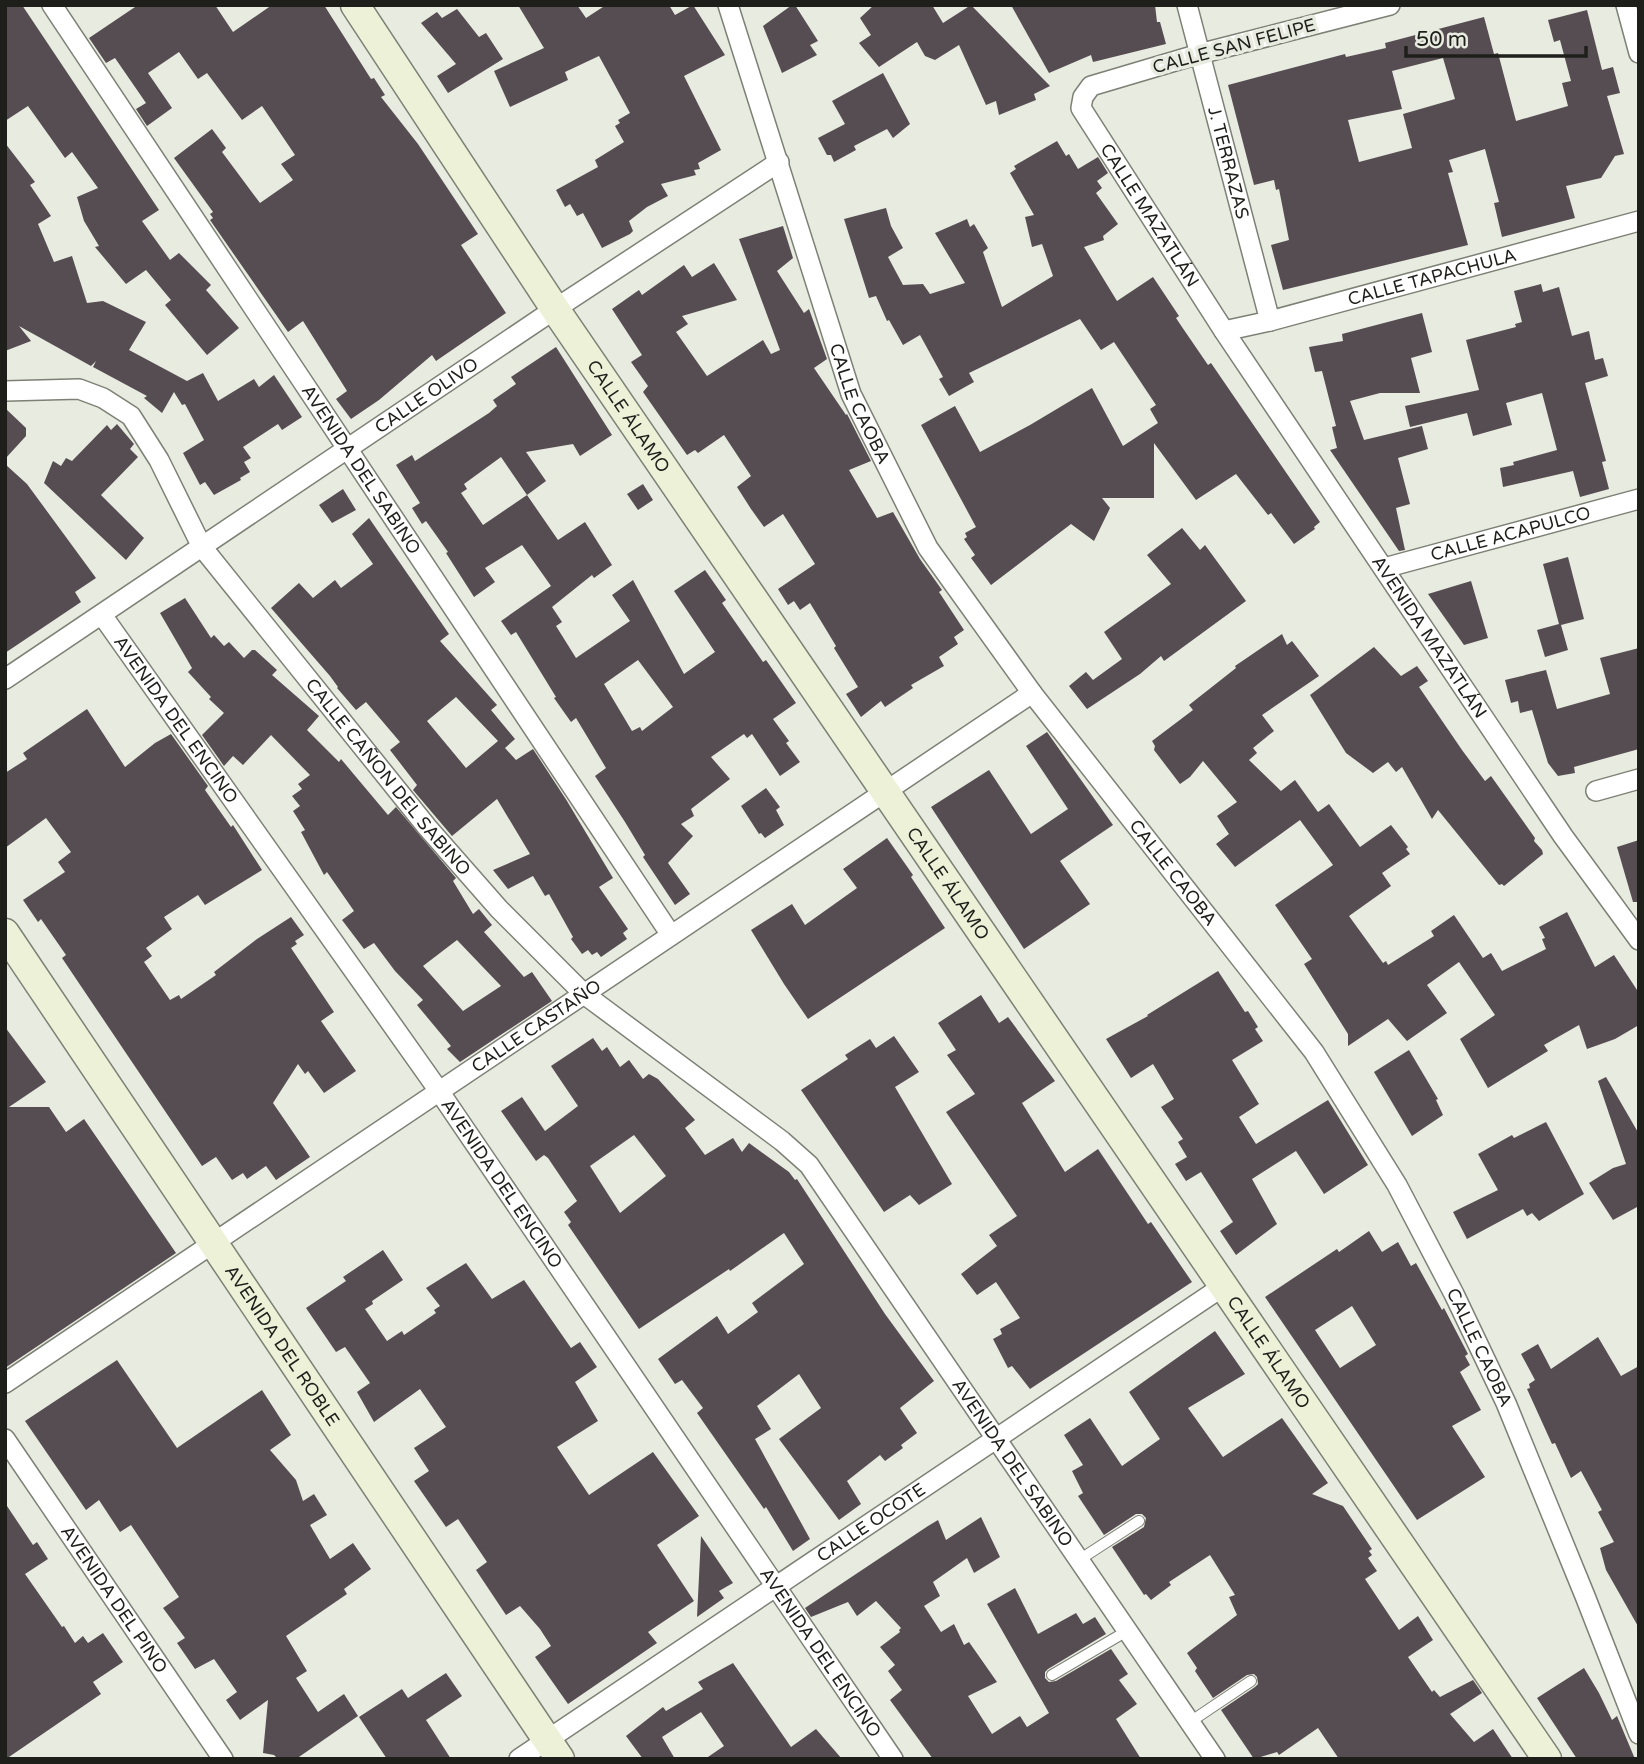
<svg xmlns="http://www.w3.org/2000/svg" width="1644" height="1764" font-family="'Varela Round',sans-serif">
	<rect width="100%" height="100%" fill="#e8ebdf"/>
	<g fill="#564d53" fill-rule="evenodd">
		<path d="M5 5H22L159 210 142 221 170 260 179 253 211 285 206 290 239 328 207 355 165 305 171 300 146 270 126 284 95 247 99 246 84 221 77 197 98 188 72 152 65 158 28 106 5 121Z"/>
		<path d="M138 5H215L233 32 272 5H324L371 79 374 78 385 95 381 97 418 144 478 234 461 245 506 313 436 361 432 355 379 400 351 419 336 399 347 391 303 321 288 332 210 220 213 218 210 214 213 212 174 158 212 129 226 148 222 152 260 203 293 180 281 164 295 155 262 106 242 120 207 73 198 79 179 52 148 73 172 108 147 126 136 109 146 103 115 58 106 63 89 38Z"/>
		<path d="M518 5H577L586 18 606 5H669L675 15 693 5 725 55 684 76 721 150 698 163 700 169 694 170 696 175 661 184 668 196 647 207 629 221 633 231 630 234 602 248 583 213 577 216 570 204 565 207 556 190 598 167 595 160 624 142 615 126 620 123 618 120 630 113 599 56 565 72 568 80 510 107 494 71 544 48Z"/>
		<path d="M792 5H795L818 41 810 45 817 55 782 73 763 26Z"/>
		<path d="M874 5H932L943 23 971 5 1050 86 1034 94 1036 100 999 115 996 101 986 105 959 45 935 60 925 56 917 42 879 67 859 43 871 35 860 18Z"/>
		<path d="M1011 5H1155L1157 22H1160L1166 44 1093 62 1091 55 1049 73Z"/>
		<path d="M457 9 479 37 486 33 503 59 448 93 437 76 456 64 421 23 437 12 442 18Z"/>
		<path d="M1587 10 1602 70 1613 67 1620 93 1607 96 1624 154 1615 156 1601 178 1566 186 1575 218 1502 237 1494 203 1499 202 1485 149 1449 160 1453 172 1448 173 1468 245 1283 290 1271 245 1289 240 1279 189 1276 190 1274 180 1254 185 1228 85 1345 54 1346 57 1386 48 1385 43 1484 17 1494 54 1498 53 1516 121 1568 106 1562 83 1571 81 1560 40 1554 42 1548 20ZM1443 58 1455 99 1403 114 1412 148 1359 162 1348 120 1402 109 1392 71Z"/>
		<path d="M883 73 910 124 893 138 887 129 854 146 856 150 834 162 831 155H827L818 138 845 124 832 101Z"/>
		<path d="M1057 141 1066 156 1069 154 1078 169 1098 157 1108 173 1097 181 1102 188 1096 193 1118 224 1103 236 1104 240 1084 247 1117 301 1153 277 1179 316 1176 318 1182 327 1208 365 1211 363 1320 522 1314 527 1315 529 1294 544 1271 513 1268 515 1236 474 1196 500 1154 443V498H1102L1110 508 1094 541 1071 524 991 585 971 558 975 555 964 539 967 537 965 533 976 527 921 425 955 406 980 452 1030 425 1092 388 1123 446 1158 423 1150 409 1156 405 1114 342 1101 350 1080 319 969 373 974 382 949 396 939 379 943 377 920 335 903 345 889 320 887 321 876 296 869 298 844 219 886 208 891 226 903 248 888 257 903 285 923 284 930 294 965 283 935 233 967 219 970 227 974 224 988 248 983 252 1002 307 1053 276 1042 244 1032 247 1025 217 1034 215 1010 173 1016 169 1014 166Z"/>
		<path d="M5 143 35 182 30 185 51 216 38 224 54 262 72 256 87 303 103 301 146 322 129 350 187 381 203 373 218 401 254 379 259 387 274 375 302 417 282 430 278 424 243 447 251 458 244 462 250 472 240 478 241 480 214 495 205 482 200 485 183 453 204 440 185 404 182 405 174 392 162 413 144 398 147 396 93 367 96 361 91 366 19 326 31 341 5 351Z"/>
		<path d="M783 226 793 258 777 271 804 313 809 309 827 359 814 368 846 415 847 414 871 461 849 470 877 518 893 512 920 559 942 590 939 592 964 630 954 637 958 644 939 657 944 666 911 685 913 688 885 707 881 701 861 717 846 694 858 687 834 648 836 646 810 603 800 610 794 601 788 605 778 589 815 564 783 514 764 527 751 509 737 487 751 476 724 435 698 453 695 450 687 455 643 392 648 386 631 362 642 355 612 309 639 290 642 295 684 265 692 277 714 263 737 300 682 316 688 324 676 332 707 376 763 340 771 354 780 350 739 239Z"/>
		<path d="M1541 284 1543 292 1559 287 1572 336 1589 331 1595 360 1603 358 1608 376 1585 383 1606 461 1602 462 1609 489 1580 497 1573 471 1503 487 1500 468 1514 465 1513 462 1557 450 1542 393 1506 403 1512 425 1473 436 1467 413 1410 427 1405 406 1479 390 1466 340 1516 327 1515 324 1522 322 1514 291Z"/>
		<path d="M1422 313 1432 352 1411 358 1420 393H1380L1350 401 1364 440 1422 426 1428 449 1398 458 1410 504 1396 508 1405 550 1399 551 1330 450 1337 448 1332 427 1336 426 1322 371 1315 372 1309 347 1343 341 1342 334Z"/>
		<path d="M556 347 612 435 580 456 573 444 526 452 546 481 527 495 558 540 585 522 612 565 594 578 592 575 552 607 562 622 556 626 576 658 630 621 612 595 633 580 684 674 715 652 674 591 705 570 726 600 722 603 763 662 766 660 796 703 773 719 789 741 786 743 800 762 780 776 752 734 747 738 744 734 711 757 730 779 691 809 694 816 681 824 693 836 668 863 690 894 675 905 643 857 645 855 625 822 595 776 606 768 576 718 571 722 554 698 556 697 516 632 511 635 501 621 551 586 522 545 485 568 495 582 474 597 446 553 448 552 426 521 422 524 412 508 420 503 396 465 412 455 415 461 489 413 497 406 493 400 516 384 511 377ZM501 457 527 495 483 525 461 493 467 489 464 484ZM638 660 673 707 642 731 640 727 632 731 604 684Z"/>
		<path d="M5 408 26 428V436L5 459Z"/>
		<path d="M117 424 134 444 130 449 138 457 101 495 144 538 126 560 44 483 53 461 61 466 66 458 72 461 107 425 111 430Z"/>
		<path d="M5 464 27 484 96 578 75 592 81 602 5 653Z"/>
		<path d="M643 484 653 500 638 510 627 494Z"/>
		<path d="M343 489 356 510 332 523 319 505Z"/>
		<path d="M369 518 449 634 440 641 497 705 491 710 515 739 505 748 516 760 533 749 567 801 613 878 599 887 628 929 623 933 627 939 601 957 597 952 592 955 588 950 582 954 571 939 573 937 549 894 545 896 533 876 508 889 493 870 530 854 497 799 452 836 413 790 417 785 390 750 400 742 366 702 356 710 337 688 338 687 330 676 271 608 299 583 313 598 335 580 341 588 373 564 352 534ZM456 697 498 741 466 768 427 721Z"/>
		<path d="M1182 528 1200 550 1205 545 1246 601 1164 661 1161 656 1140 674 1087 709 1069 686 1086 672 1093 680 1122 659 1104 632 1171 584 1147 555Z"/>
		<path d="M1568 557 1584 619 1561 625 1568 650 1545 657 1537 630 1559 624 1543 564Z"/>
		<path d="M1471 581 1488 638 1464 645 1428 594Z"/>
		<path d="M185 598 211 638 214 635 224 646 229 642 244 658 252 650H255L277 670 272 675 319 716 307 730 339 762 341 759 388 815 396 807 456 878 453 881 473 914 479 909 492 925 484 932 524 977 532 972 552 1001 460 1062 447 1049 451 1046 417 1005 423 1000 395 971 374 943 364 949 342 920 354 911 327 872 324 875 301 832 305 830 293 811 300 806 292 796 302 789 298 784 310 775 271 735 243 765 233 756 224 766 202 735 224 713 209 699 211 697 188 672 192 668 160 613ZM457 940 501 986 463 1011 423 966Z"/>
		<path d="M1282 634 1287 645 1292 641 1319 676 1262 715 1274 731 1253 748 1257 753 1249 760 1281 791 1295 780 1318 812 1329 804 1360 847 1391 825 1408 847 1406 849 1410 854 1382 873 1391 886 1349 916 1383 963 1386 961 1388 965 1434 936 1431 931 1454 915 1483 958 1491 953 1502 971 1546 949 1542 939 1545 938 1539 927 1567 912 1595 967 1614 955 1639 993V1025L1615 1039 1587 1049 1579 1025 1544 1045 1548 1051 1488 1088 1460 1039 1495 1015 1459 962 1427 985 1447 1013 1407 1041 1388 1019 1348 1046V1034L1304 964 1312 959 1275 905 1333 865 1300 820 1235 867 1216 844 1229 834 1217 816 1237 802 1203 761 1190 777 1180 784 1154 750 1155 746 1152 741 1193 710 1189 705 1236 668 1235 666Z"/>
		<path d="M1374 647 1401 676 1417 666 1428 681 1419 687 1462 750 1485 781 1491 776 1535 838 1534 841 1542 850 1543 854 1504 886 1502 884 1499 885 1438 810 1432 819 1402 767 1396 772 1388 762 1373 773 1346 753 1310 695Z"/>
		<path d="M1639 648V691H1637L1639 700V749L1574 767 1575 773 1558 776 1548 763 1532 710 1520 713 1518 701 1511 703 1505 680 1546 670 1557 709 1610 694 1600 658Z"/>
		<path d="M87 709 125 767 155 743 171 734 208 786 205 790 231 827 233 825 262 870 205 905 198 895 164 917 172 929 146 948 152 956 144 962 170 1000 179 995 181 999 216 975 214 972 257 939 291 917 304 935 295 941 297 944 291 948 334 1012 321 1021 356 1071 324 1093 308 1071 305 1074 298 1064 273 1103 310 1157 276 1180 266 1166 247 1179 243 1173 232 1180 216 1157 202 1166 62 958 66 955 41 919 38 922 23 900 65 872 58 862 71 852 46 818 5 848V773L27 759 23 753Z"/>
		<path d="M1047 732 1113 825 1060 861 1090 904 1024 949 931 807 989 770 1031 834 1068 809 1026 746Z"/>
		<path d="M766 788 780 807 776 810 784 825 765 838 761 833 759 834 741 806Z"/>
		<path d="M887 838 913 875 911 877 945 928 808 1019 784 984 751 930 792 904 805 925 857 888 843 869Z"/>
		<path d="M1639 840V902H1633L1617 847Z"/>
		<path d="M1218 971 1245 1012 1248 1011 1258 1027 1255 1029 1263 1041 1232 1060 1259 1104 1239 1117 1256 1144 1328 1100 1368 1165 1324 1194 1296 1151 1252 1179 1277 1224 1236 1255 1220 1231 1233 1222 1201 1172 1186 1181 1175 1164 1187 1157 1178 1142 1183 1139 1161 1107 1174 1099 1153 1064 1131 1078 1106 1039 1148 1016 1147 1015Z"/>
		<path d="M981 995 999 1023 1008 1017 1055 1081 1022 1103 1065 1172 1098 1149 1148 1224 1151 1222 1192 1282 1030 1389 1012 1366 1008 1368 993 1339 1002 1334 1000 1329 1020 1318 996 1282 977 1295 961 1274 997 1246 989 1235 1017 1216 946 1112 975 1094 947 1055 956 1050 938 1023Z"/>
		<path d="M5 1027 46 1082 9 1107H49L66 1132 84 1119 176 1253 5 1368Z"/>
		<path d="M894 1036 919 1072 895 1087 952 1184 919 1205 910 1195 884 1212 801 1090 848 1059 845 1055 870 1039 876 1048Z"/>
		<path d="M593 1038 602 1051 607 1047 620 1067 629 1060 643 1079 649 1074 658 1079 695 1120 685 1128 705 1155 733 1138 742 1152 749 1143 789 1172 795 1180 797 1179 885 1314 934 1381 900 1408 917 1433 901 1445 903 1448 885 1461 880 1455 847 1481 861 1504 839 1520 779 1439 821 1408 799 1374 757 1406 771 1429 755 1439 810 1539 793 1551 766 1507 764 1509 697 1413 703 1408 682 1380 675 1384 658 1359 717 1316 728 1334 758 1312 752 1303 804 1264 784 1233 730 1271 729 1269 639 1329 568 1225 571 1222 564 1212 577 1201 548 1158 544 1155 536 1161 501 1111 522 1097 545 1131 578 1106 551 1066ZM634 1135 666 1176 620 1213 590 1166Z"/>
		<path d="M1409 1050 1438 1099 1436 1100 1443 1115 1412 1136 1374 1072Z"/>
		<path d="M1606 1077 1639 1134V1206L1613 1220 1589 1183 1613 1168 1626 1164 1598 1081Z"/>
		<path d="M1546 1122 1584 1194 1539 1221 1532 1213 1527 1216 1523 1209 1467 1239 1453 1212 1498 1190 1478 1154 1512 1135 1514 1138Z"/>
		<path d="M1369 1231 1382 1252 1398 1242 1411 1266 1416 1263 1442 1310 1444 1308 1468 1354 1465 1356 1470 1365 1460 1372 1481 1410 1452 1426 1485 1477 1417 1520 1265 1297 1337 1249 1339 1252ZM1352 1306 1376 1345 1340 1368 1315 1330Z"/>
		<path d="M383 1250 403 1280 372 1301 373 1304 365 1309 387 1341 402 1331 404 1335 436 1313 434 1310 440 1306 426 1288 466 1263 492 1299 524 1280 571 1348 580 1342 597 1367 575 1382 598 1421 557 1447 589 1495 653 1452 699 1516 657 1545 694 1601 648 1632 657 1643 568 1704 535 1657 551 1646 540 1629 520 1606 506 1615 476 1570 487 1562 458 1519 446 1527 414 1481 429 1471 414 1448 446 1427 420 1389 374 1422 357 1392 370 1383 345 1347 336 1352 306 1308 346 1281 343 1277Z"/>
		<path d="M1215 1331 1245 1374 1188 1408 1223 1457 1282 1418 1328 1483 1312 1494 1343 1506 1372 1549 1369 1551 1372 1555 1368 1558 1377 1571 1365 1579 1399 1630 1418 1616 1433 1640 1408 1657 1432 1692 1434 1690 1440 1697 1473 1680 1482 1693 1450 1714 1474 1742 1493 1729 1513 1759H1339L1318 1728 1279 1755 1277 1752 1254 1759 1221 1710 1255 1687 1258 1684 1257 1677 1254 1674 1247 1675 1213 1698 1195 1671 1197 1668 1187 1653 1237 1615 1229 1597 1235 1595 1210 1555 1169 1582 1171 1585 1151 1600 1146 1594 1144 1595 1112 1547 1144 1527 1146 1518 1142 1514H1136L1104 1535 1078 1496 1083 1493 1072 1471 1083 1465 1064 1435 1090 1418 1122 1466 1160 1439 1129 1392Z"/>
		<path d="M1598 1337 1621 1376 1639 1366V1628L1606 1570 1600 1548 1614 1542 1598 1512 1602 1510 1581 1471 1571 1478 1560 1454 1555 1443 1552 1444 1527 1389 1530 1388 1529 1384 1535 1380 1521 1354 1538 1344 1551 1369Z"/>
		<path d="M117 1360 177 1448 262 1390 291 1435 270 1450 296 1480 303 1501 314 1494 327 1515 310 1525 330 1559 353 1543 371 1569 344 1589 347 1594 286 1636 307 1671 296 1678 318 1712 344 1694 358 1716 296 1759H278L274 1755 263 1753 268 1700 240 1720 226 1700 237 1692 214 1659 195 1669 177 1643 185 1638 163 1608 179 1597 131 1525 120 1532 99 1500 86 1510 25 1421Z"/>
		<path d="M5 1503 33 1545 37 1542 48 1559 25 1574 62 1627 64 1626 75 1643 83 1636 88 1643 103 1633 123 1662 93 1682 101 1694 6 1759Z"/>
		<path d="M981 1517 1000 1557 974 1573 967 1558 933 1582 940 1596 924 1606 941 1632 954 1624 964 1645 969 1642 997 1682 968 1696 992 1734 1020 1716 1027 1727 1049 1713 987 1604 1015 1588 1038 1634 1076 1613 1083 1624 1095 1617 1106 1634 1048 1669 1045 1672V1678L1049 1682 1056 1681 1111 1649 1128 1674 1119 1680 1137 1704 1116 1719 1141 1759H933L890 1700 902 1690 888 1671 895 1665 880 1647 900 1632 899 1630 901 1628 876 1601 857 1616 848 1602 811 1617 805 1608 928 1526 938 1520 946 1540Z"/>
		<path d="M701 1536 733 1583 719 1591 724 1598 697 1617Z"/>
		<path d="M733 1663 791 1747 816 1729 842 1759H705L724 1746 701 1712 662 1737 675 1759H643L626 1736 663 1707 666 1711 703 1689 698 1682Z"/>
		<path d="M1584 1668 1599 1693 1612 1720 1617 1716 1635 1759H1577L1537 1698Z"/>
		<path d="M446 1673 462 1696 426 1720 451 1759H387L359 1717 402 1689 408 1698Z"/>
	</g>
	<g fill="none" stroke-linecap="round" stroke-linejoin="round">
		<defs>
			<g id="lane">
				<path d="M1079 1560 1139 1521"/>
				<path d="M1052 1675 1127 1631"/>
				<path d="M1190 1722 1251 1681"/>
			</g>
			<g id="street">
				<path id="s1" d="M52 5 671 935"/>
				<path id="s2" d="M728 5 851 394 928 548 1032 693 1314 1052 1397 1185 1454 1294 1506 1403 1585 1596 1639 1734"/>
				<path id="s3" d="M1187 5 1270 321"/>
				<path id="s4" d="M1390 5 1199 54 1091 86 1083 97 1081 108 1224 331 1563 836 1639 940"/>
				<path d="M1626 5 1639 53"/>
				<path id="s5" d="M1224 331 1270 321 1639 221"/>
				<path id="s6" d="M5 391 79 389 103 398 131 416 159 460 202 547 427 827 499 909 584 994 782 1141 809 1165 1215 1759"/>
				<path id="s7" d="M1384 568 1639 499"/>
				<path id="s8" d="M102 615 439 1091 893 1759"/>
				<path id="s9" d="M5 679 555 309 779 162"/>
				<path d="M1596 791 1639 779"/>
				<path id="s10" d="M5 1383 1032 693"/>
				<path id="s11" d="M5 1439 223 1759"/>
				<path id="s12" d="M519 1759 1222 1287"/>
			</g>
			<g id="secondary">
				<path id="s13" d="M355 5 555 309 1547 1759"/>
				<path id="s14" d="M5 933 560 1759"/>
			</g>
		</defs>
		<use href="#lane" stroke="#7d8075" stroke-width="12"/>
		<use href="#street" stroke="#7d8075" stroke-width="22"/>
		<use href="#secondary" stroke="#7d8075" stroke-width="31"/>
		<use href="#lane" stroke="#fff" stroke-width="10"/>
		<use href="#street" stroke="#fff" stroke-width="19"/>
		<use href="#secondary" stroke="#ecf1d7" stroke-width="28"/>
	</g>
	<g text-anchor="middle" dominant-baseline="central" stroke-width="7" stroke-linejoin="round" paint-order="stroke">
		<g font-size="18" fill="#1e1f1b" stroke="#e8ebdf">
			<text transform="translate(1234 46) rotate(-15)">CALLE SAN FELIPE</text>
			<text stroke="none"><textPath href="#s3" startOffset="163">J. TERRAZAS</textPath></text>
			<text stroke="none"><textPath href="#s4" startOffset="462">CALLE MAZATLÁN</textPath></text>
			<text stroke="none"><textPath href="#s5" startOffset="215">CALLE TAPACHULA</textPath></text>
			<text stroke="none"><textPath href="#s9" startOffset="508">CALLE OLIVO</textPath></text>
			<text stroke="none"><textPath href="#s2" startOffset="420">CALLE CAOBA</textPath></text>
			<text stroke="none"><textPath href="#s13" startOffset="494">CALLE ÁLAMO</textPath></text>
			<text stroke="none"><textPath href="#s1" startOffset="558">AVENIDA DEL SABINO</textPath></text>
			<text stroke="none"><textPath href="#s7" startOffset="131">CALLE ACAPULCO</textPath></text>
			<text stroke="none"><textPath href="#s4" startOffset="968">AVENIDA MAZATLÁN</textPath></text>
			<text stroke="none"><textPath href="#s8" startOffset="128">AVENIDA DEL ENCINO</textPath></text>
			<text stroke="none"><textPath href="#s6" startOffset="578">CALLE CAÑON DEL SABINO</textPath></text>
			<text stroke="none"><textPath href="#s2" startOffset="987">CALLE CAOBA</textPath></text>
			<text stroke="none"><textPath href="#s13" startOffset="1060">CALLE ÁLAMO</textPath></text>
			<text stroke="none"><textPath href="#s10" startOffset="640">CALLE CASTAÑO</textPath></text>
			<text stroke="none"><textPath href="#s8" startOffset="695">AVENIDA DEL ENCINO</textPath></text>
			<text stroke="none"><textPath href="#s14" startOffset="497">AVENIDA DEL ROBLE</textPath></text>
			<text stroke="none"><textPath href="#s2" startOffset="1554">CALLE CAOBA</textPath></text>
			<text stroke="none"><textPath href="#s13" startOffset="1628">CALLE ÁLAMO</textPath></text>
			<text stroke="none"><textPath href="#s6" startOffset="1514">AVENIDA DEL SABINO</textPath></text>
			<text stroke="none"><textPath href="#s12" startOffset="424">CALLE OCOTE</textPath></text>
			<text stroke="none"><textPath href="#s11" startOffset="194">AVENIDA DEL PINO</textPath></text>
			<text stroke="none"><textPath href="#s8" startOffset="1262">AVENIDA DEL ENCINO</textPath></text>
		</g>
	</g>
	<rect width="1644" height="1764" fill="none" stroke="#1e1f1b" stroke-width="14"/>
	<path d="M1406 46v10h180v-10" fill="none" stroke="#1e1f1b" stroke-width="3.5"/>
	<text x="1416" y="46" font-size="21" fill="#1e1f1b" stroke="#e8ebdf" stroke-width="5" paint-order="stroke">50 m</text>
</svg>
